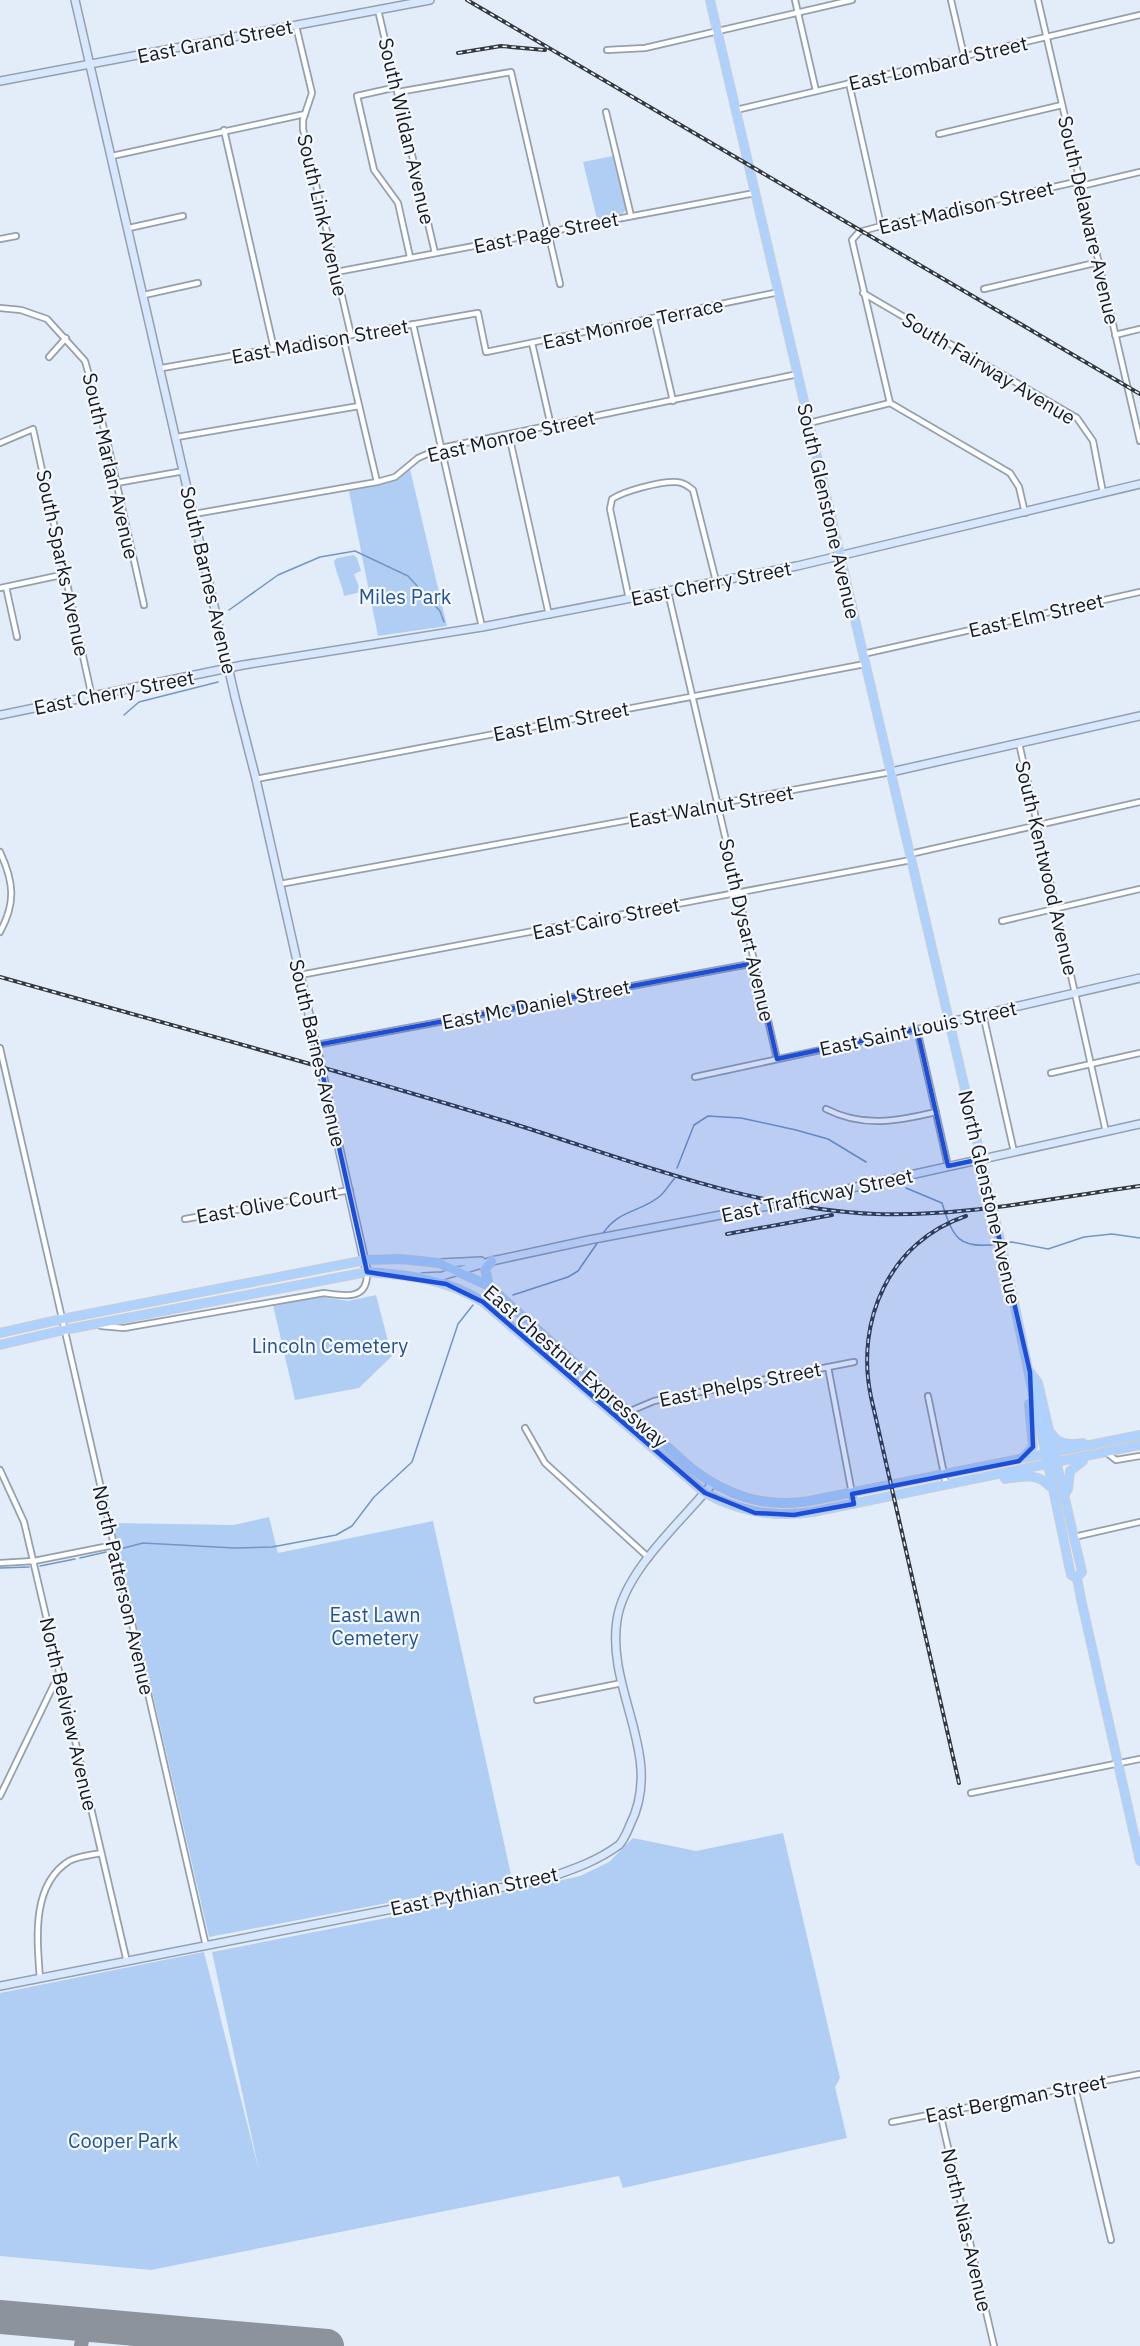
<svg xmlns="http://www.w3.org/2000/svg" width="1140" height="2346" font-family="'IBM Plex Sans',sans-serif">
	<rect width="100%" height="100%" fill="#e3edfa"/>
	<g fill="#b0cef4">
		<path d="M613 156 626 210 622 214 597 219 583 162Z"/>
		<path d="M410 469 447 626 378 636 349 491 391 481Z"/>
		<path d="M354 555 357 558 361 571 354 574 361 592 344 596C342 583 336 574 334 561L337 558Z"/>
		<path d="M376 1295 392 1356 359 1388 295 1400 273 1305 323 1297 348 1301Z"/>
		<path d="M269 1517 278 1553 433 1521 512 1879 209 1937 113 1523 234 1525Z"/>
		<path d="M783 1833 840 2078 835 2087 847 2138 623 2188 619 2176 151 2270 0 2256V1993L204 1952 259 2171 212 1952 422 1911 580 1876 609 1862 633 1838 696 1851Z"/>
	</g>
	<g fill="none" stroke-linecap="round" stroke-linejoin="round">
		<g stroke="#7296c5" stroke-width="1.5">
			<path d="M229 610 278 575 320 557 355 551 408 576 440 611 444 622"/>
			<path d="M124 715 139 702 218 682"/>
			<path d="M677 1168 694 1125 708 1116 741 1118 796 1130 828 1139 866 1162"/>
			<path d="M906 1188 942 1203C953 1238 959 1250 998 1244"/>
			<path d="M602 1235C618 1209 640 1213 660 1196 666 1191 670 1183 675 1178"/>
			<path d="M1003 1243 1012 1242 1048 1249 1084 1237 1112 1234 1140 1238"/>
			<path d="M513 1295 568 1277 578 1271 598 1242"/>
			<path d="M120 1549 143 1543 234 1548 272 1547 336 1535 352 1526 374 1497 412 1462 458 1324 473 1305"/>
			<path d="M80 1558 106 1552"/>
			<path d="M40 1566 75 1559"/>
			<path d="M0 1568 29 1567"/>
		</g>
		<path stroke="#8c939c" stroke-width="14" d="M81 2346 85 2324"/>
		<path stroke="#8c939c" stroke-width="34" d="M0 2317 327 2346"/>
		<defs>
			<g id="street">
				<path d="M795 0 816 91"/>
				<path d="M951 0 964 56"/>
				<path d="M1038 0 1140 441"/>
				<path d="M378 10 435 253"/>
				<path d="M296 26 312 93 303 120V129L351 335"/>
				<path d="M607 50 645 48 852 0"/>
				<path d="M849 83 881 226"/>
				<path d="M397 87 357 96 374 170 398 203 410 257"/>
				<path d="M398 92 511 72 560 284"/>
				<path d="M736 110 1140 15"/>
				<path d="M606 112 631 216"/>
				<path d="M224 130 274 349"/>
				<path d="M939 134 1062 105"/>
				<path d="M112 156 305 114"/>
				<path d="M1081 186 1140 172"/>
				<path d="M129 228 183 216"/>
				<path d="M0 239 16 236"/>
				<path d="M336 272 755 193"/>
				<path d="M984 289 1099 262"/>
				<path d="M863 293 1077 418 1093 441 1103 493"/>
				<path d="M144 295 198 283"/>
				<path d="M0 308 21 310 47 319 85 361 106 436 144 605"/>
				<path d="M654 319 673 401"/>
				<path d="M413 324 482 627"/>
				<path d="M1115 335 1140 329"/>
				<path d="M343 337 377 482"/>
				<path d="M532 343 551 426"/>
				<path d="M49 357 66 338"/>
				<path d="M162 368 478 313 486 352 779 292"/>
				<path d="M809 423 890 403"/>
				<path d="M509 435 549 615"/>
				<path d="M177 437 359 406"/>
				<path d="M0 443 33 429 92 697"/>
				<path d="M116 483 184 471"/>
				<path d="M1025 513 1019 487 1010 473 890 403 852 240 859 232 881 226 1080 181"/>
				<path d="M194 514 377 482 395 477 418 458 441 448 798 374"/>
				<path d="M6 587 17 637"/>
				<path d="M0 588 66 574"/>
				<path d="M668 592 777 1059"/>
				<path d="M629 599 610 509 612 499C624 491 661 481 676 482 683 482 688 486 693 490L716 581"/>
				<path d="M863 654 1140 592"/>
				<path d="M1019 743 1106 1132"/>
				<path d="M256 779 865 664"/>
				<path d="M0 852C14 882 16 903 0 932"/>
				<path d="M910 854 1140 802"/>
				<path d="M280 884 891 772"/>
				<path d="M1002 921 1140 889"/>
				<path d="M300 975 911 860"/>
				<path d="M983 1014 1014 1152"/>
				<path d="M917 1029 948 1166"/>
				<path d="M316 1045 755 963"/>
				<path d="M0 1048 206 1946"/>
				<path d="M1051 1073 1140 1053"/>
				<path d="M695 1077 950 1022"/>
				<path d="M826 1109C863 1128 898 1121 936 1112"/>
				<path d="M185 1219 350 1190"/>
				<path d="M101 1326 124 1328 324 1293C345 1296 368 1301 367 1272"/>
				<path d="M828 1367 854 1504"/>
				<path d="M928 1396 946 1484"/>
				<path d="M628 1412 654 1401 854 1362"/>
				<path d="M525 1428 545 1463 649 1558"/>
				<path d="M1107 1453 1116 1460 1140 1456"/>
				<path d="M0 1470 24 1522 127 1962"/>
				<path d="M1074 1537 1140 1522"/>
				<path d="M0 1563 34 1561 114 1545"/>
				<path d="M537 1700 622 1683"/>
				<path d="M971 1793 1140 1759"/>
				<path d="M0 1796 59 1674"/>
				<path d="M40 1979C37 1939 31 1885 69 1861 78 1856 92 1855 101 1853"/>
				<path d="M1075 2087 1111 2240"/>
				<path d="M940 2113 994 2346"/>
				<path d="M892 2122 1140 2074"/>
			</g>
			<g id="secondary">
				<path d="M75 0 235 697 256 779 367 1272"/>
				<path d="M0 81 430 0"/>
				<path d="M0 715 243 665 482 627 797 566 1140 484"/>
				<path d="M891 772 1140 716"/>
				<path d="M950 1022 1140 978"/>
				<path d="M441 1263 481 1261"/>
				<path d="M423 1277 442 1276 492 1261 589 1240 784 1203 1140 1124"/>
				<path d="M0 1986 545 1879C571 1870 596 1862 619 1845 624 1840 627 1832 630 1825 665 1756 606 1691 617 1620 624 1571 681 1522 712 1484"/>
			</g>
			<g id="primary">
				<path d="M710 0 961 1072"/>
				<path d="M1010 1283 1071 1575 1077 1578"/>
				<path d="M489 1286 485 1269 492 1261"/>
				<path d="M0 1333 62 1319 366 1260 401 1259 439 1263 489 1286 692 1469C728 1496 764 1508 809 1501L1140 1435"/>
				<path d="M0 1345 64 1330 367 1272C409 1275 447 1279 483 1302L705 1493C740 1512 774 1518 813 1512L1140 1445"/>
				<path d="M1030 1372 1038 1383 1082 1572 1077 1578 1081 1599 1140 1861"/>
				<path d="M1051 1433C1058 1445 1070 1445 1083 1443"/>
				<path d="M1023 1458 1033 1447 1029 1404"/>
				<path d="M1005 1479C1020 1477 1038 1472 1049 1486"/>
				<path d="M1065 1494 1068 1489 1070 1471 1083 1461"/>
			</g>
		</defs>
		<use href="#street" stroke="#96a0ac" stroke-width="8"/>
		<use href="#secondary" stroke="#96a0ac" stroke-width="10"/>
		<use href="#primary" stroke="#cccdce" stroke-width="10"/>
		<use href="#street" stroke="#fff" stroke-width="4.5"/>
		<use href="#secondary" stroke="#d7e8fe" stroke-width="7"/>
		<use href="#primary" stroke="#afd1fd" stroke-width="8"/>
		<defs>
			<g id="rail">
				<path d="M467 0 1140 394"/>
				<path d="M458 53 501 46 545 50"/>
				<path d="M0 977C170 1025 342 1071 511 1123 629 1160 751 1209 876 1214 965 1217 1052 1198 1140 1186"/>
				<path d="M727 1234 832 1215"/>
				<path d="M959 1783 871 1397C855 1321 889 1242 966 1216"/>
			</g>
		</defs>
		<use href="#rail" stroke="#34393f" stroke-width="4"/>
		<use href="#rail" stroke="#f5f9ff" stroke-width="1.5" stroke-dasharray="4.5" stroke-linecap="butt"/>
		<defs>
			<path id="primary-bridge" d="M961 1072 1010 1283"/>
		</defs>
		<use href="#primary-bridge" stroke="#cccdce" stroke-width="10" stroke-linecap="butt"/>
		<use href="#primary-bridge" stroke="#afd1fd" stroke-width="8"/>
	</g>
	<path fill="#1d4ed8" fill-opacity="0.2" stroke="#1d4ed8" stroke-width="4.5" stroke-linejoin="round" d="M755 963 777 1059 917 1029 948 1166 981 1159 1030 1372 1033 1447 1019 1461 852 1494 854 1504 794 1515 755 1513 705 1493 483 1302 446 1284 367 1272 316 1045Z"/>
	<g text-anchor="middle" dominant-baseline="central" stroke-width="4.5" stroke-linejoin="round" paint-order="stroke">
		<g font-size="20" fill="#171b1f" stroke="#f5f9ff">
			<text transform="translate(215 41) rotate(-11)">East Grand Street</text>
			<text transform="translate(938 63) rotate(-13)">East Lombard Street</text>
			<text transform="translate(407 131) rotate(77)">South Wildan Avenue</text>
			<text transform="translate(966 207) rotate(-13)">East Madison Street</text>
			<text transform="translate(323 215) rotate(77)">South Link Avenue</text>
			<text transform="translate(1089 220) rotate(77)">South Delaware Avenue</text>
			<text transform="translate(546 232) rotate(-11)">East Page Street</text>
			<text transform="translate(633 323) rotate(-12)">East Monroe Terrace</text>
			<text transform="translate(320 341) rotate(-10)">East Madison Street</text>
			<text transform="translate(989 368) rotate(31)">South Fairway Avenue</text>
			<text transform="translate(511 436) rotate(-13)">East Monroe Street</text>
			<text transform="translate(111 466) rotate(77)">South Marlan Avenue</text>
			<text transform="translate(829 511) rotate(77)">South Glenstone Avenue</text>
			<text transform="translate(63 563) rotate(78)">South Sparks Avenue</text>
			<text transform="translate(209 580) rotate(77)">South Barnes Avenue</text>
			<text transform="translate(711 583) rotate(-11)">East Cherry Street</text>
			<text transform="translate(1036 615) rotate(-13)">East Elm Street</text>
			<text transform="translate(114 692) rotate(-11)">East Cherry Street</text>
			<text transform="translate(561 721) rotate(-11)">East Elm Street</text>
			<text transform="translate(711 806) rotate(-10)">East Walnut Street</text>
			<text transform="translate(1047 868) rotate(77)">South Kentwood Avenue</text>
			<text transform="translate(606 918) rotate(-11)">East Cairo Street</text>
			<text transform="translate(747 930) rotate(77)">South Dysart Avenue</text>
			<text transform="translate(536 1004) rotate(-11)">East Mc Daniel Street</text>
			<text transform="translate(918 1028) rotate(-12)">East Saint Louis Street</text>
			<text transform="translate(318 1053) rotate(77)">South Barnes Avenue</text>
			<text transform="translate(817 1195) rotate(-12)">East Trafficway Street</text>
			<text transform="translate(990 1197) rotate(77)">North Glenstone Avenue</text>
			<text transform="translate(267 1204) rotate(-10)">East Olive Court</text>
			<text transform="translate(576 1366) rotate(41)">East Chestnut Expressway</text>
			<text transform="translate(740 1384) rotate(-11)">East Phelps Street</text>
			<text transform="translate(124 1590) rotate(77)">North Patterson Avenue</text>
			<text transform="translate(69 1714) rotate(77)">North Belview Avenue</text>
			<text transform="translate(474 1891) rotate(-12)">East Pythian Street</text>
			<text transform="translate(1016 2098) rotate(-11)">East Bergman Street</text>
			<text transform="translate(967 2230) rotate(77)">North Nias Avenue</text>
		</g>
		<g font-size="20" fill="#23548f" stroke="#f5f9ff">
			<text x="405" y="596">Miles Park</text>
			<text x="330" y="1345">Lincoln Cemetery</text>
			<text x="375" y="1614">East Lawn<tspan x="375" dy="23">Cemetery</tspan></text>
			<text x="123" y="2140">Cooper Park</text>
		</g>
	</g>
</svg>
